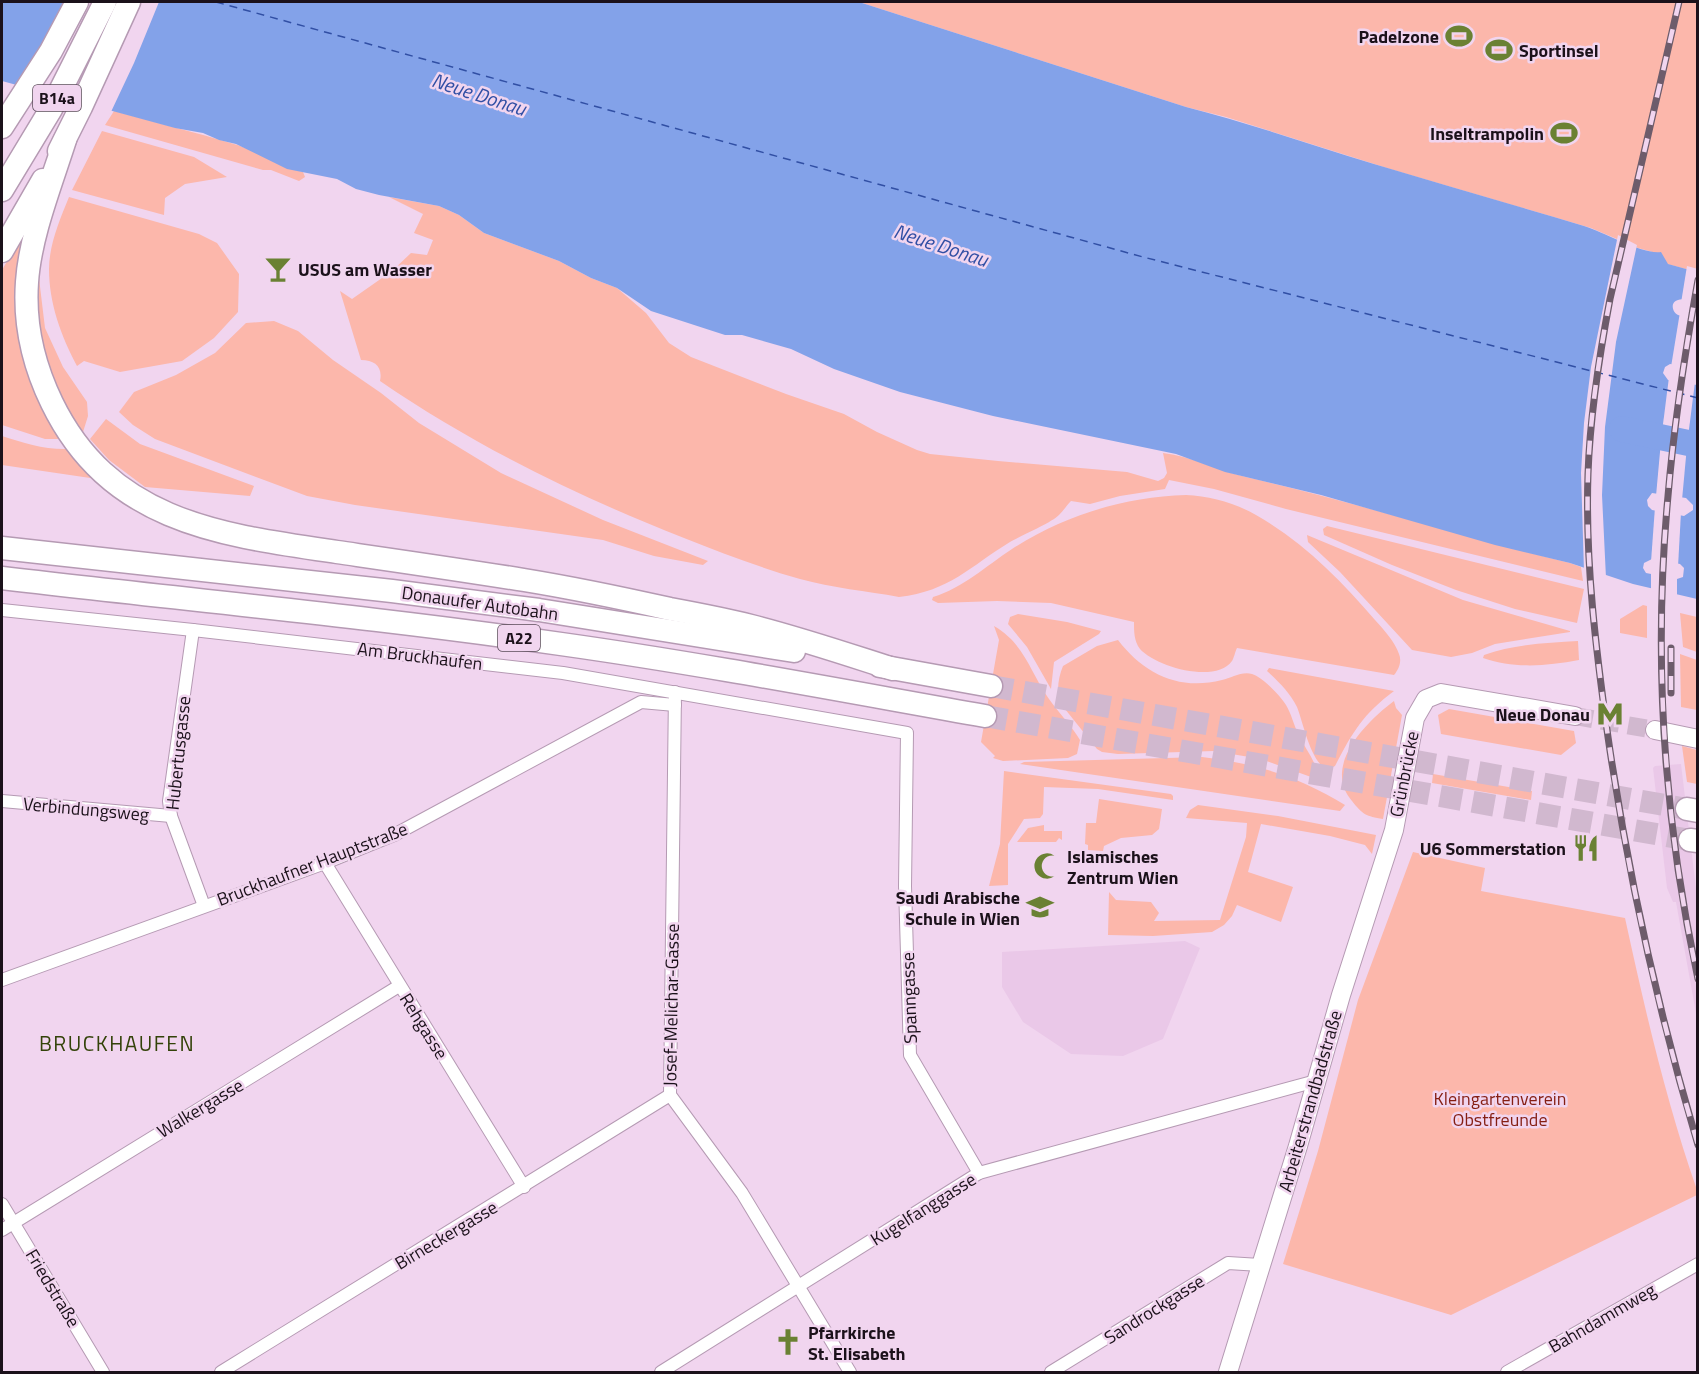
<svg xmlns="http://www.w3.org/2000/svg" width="1699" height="1374" font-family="'Titillium Web',sans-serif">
	<rect width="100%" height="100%" fill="#f1d5ef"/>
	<g fill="#eac8e8">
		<path d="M1681 764 1697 897V1019L1676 902H1673L1667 888 1653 768 1655 766Z"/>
		<path d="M1185 941 1200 948 1163 1039 1123 1056 1071 1054 1023 1022 1002 987V952Z"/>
	</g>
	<g fill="#fcb7ab">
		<path d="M859 2H1697V272L1667 264 1656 253 1638 248 1591 228 1390 169 1226 117 1186 107Z"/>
		<path d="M114 111C154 122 194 132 234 144 258 151 278 167 303 172L305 177 299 181 271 170H263L105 125Z"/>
		<path d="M102 131 194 157 227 177 185 184 165 198 164 215 72 190Z"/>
		<path d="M69 197 199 234 217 243 239 274 238 312 214 338 182 361 120 372 84 361 77 366C61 336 49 303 49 269 49 245 60 219 69 197Z"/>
		<path d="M389 197 439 206 459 215 484 233 559 261 591 278 617 288 646 313 669 343 691 357 786 394 844 414 877 432 917 450 930 454 998 461 1127 472 1158 481 1164 478 1167 473 1163 453C1192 456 1218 471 1246 477 1355 502 1461 536 1570 563L1581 567 1583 581 1286 509 1214 489 1169 480 1165 489 1120 496 1090 504 1071 501C1067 505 1063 511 1059 515 1051 523 1022 535 1010 542 969 567 950 591 899 597 867 591 832 588 800 579 761 568 722 553 684 538 577 496 475 446 380 381 383 367 375 360 361 360L340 291 352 299 392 271 411 253 427 255 433 240 414 233 423 214Z"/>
		<path d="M21 237H24L20 270 62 439H45L2 425V270Z"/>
		<path d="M38 270 45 328 63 367 87 402 88 416 83 432C59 403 38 364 35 326 34 308 37 288 38 270Z"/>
		<path d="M274 321 298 331 333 360 381 393 419 423 501 473 603 520 708 561 703 565 654 556 603 540 355 505 307 496 155 439 133 425 119 412 134 392 176 375 215 353 246 323Z"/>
		<path d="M106 419 140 444 254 486 250 496 145 487 109 460 90 439Z"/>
		<path d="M2 436C24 443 45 450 69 449L97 479 2 465Z"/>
		<path d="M1186 495C1210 496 1235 503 1256 515 1302 541 1341 580 1375 620 1384 630 1395 642 1399 654 1402 661 1399 669 1394 675L1237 648C1235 652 1234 658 1232 661 1216 684 1156 667 1140 649 1134 641 1134 632 1134 622L1051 603 997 601 938 603 932 600 933 597C963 588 986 566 1012 549 1065 515 1124 497 1186 495Z"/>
		<path d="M1327 526 1584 589 1577 623 1515 609 1456 590 1392 565 1324 535 1323 529Z"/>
		<path d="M1307 535 1463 600 1570 631V632L1495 644 1472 653 1451 657 1412 650 1340 572 1308 542Z"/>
		<path d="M1643 605 1647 606V638L1620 633V619Z"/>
		<path d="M1680 613 1697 617V652L1683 647Z"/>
		<path d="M1018 614 1067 622 1101 631 1099 634 1054 662 1051 689 1027 647 1008 624 1010 617Z"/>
		<path d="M994 626C1025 644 1030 672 1049 699 1059 713 1071 725 1080 740L1077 754 1068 758 1003 761 993 758 995 756 981 742 999 640Z"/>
		<path d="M1118 640C1144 674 1179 691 1222 680 1231 678 1242 671 1252 674 1261 676 1281 696 1286 705 1291 713 1294 725 1298 734 1304 747 1316 761 1318 775L1311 777 1261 759 1214 751 1118 754 1102 752 1097 749 1061 704C1056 692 1058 678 1063 666L1097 646Z"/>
		<path d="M1578 641 1579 660C1546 666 1516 669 1483 658L1484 655C1513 644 1547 643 1578 641Z"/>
		<path d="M1680 654 1697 660V710L1681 707Z"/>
		<path d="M1269 668 1394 691C1363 714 1352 733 1335 766L1327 770C1310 760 1304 725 1297 707 1290 693 1279 682 1267 671Z"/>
		<path d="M1394 701 1396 708 1402 715 1383 819C1366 816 1363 815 1352 801 1322 766 1366 722 1394 701Z"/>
		<path d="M1449 709 1574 731 1576 743 1561 755 1441 734 1438 715Z"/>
		<path d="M1682 746 1697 750V784L1687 782Z"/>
		<path d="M1202 757C1258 764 1297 776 1345 805L1340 811 1020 764 1024 762Z"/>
		<path d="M1004 771 1171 794 1173 796V800L1098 789 1044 787 1043 814 1040 818 1024 819 1008 844V885L989 886 1000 844Z"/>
		<path d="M1433 774 1532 791 1531 800 1432 783Z"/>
		<path d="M1099 799 1162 809 1159 829 1152 835 1121 838 1104 846 1103 851 1088 850V845L1085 844 1086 823H1096Z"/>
		<path d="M1198 805 1278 816 1376 835 1372 854 1365 845 1330 836 1261 824 1248 872 1293 887 1281 922 1237 905 1232 916 1224 925 1212 932 1153 936 1108 935 1109 892 1116 900 1151 902 1159 913 1154 921 1220 920 1246 837 1247 823 1186 818 1190 810Z"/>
		<path d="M1044 825V831H1062V840L1059 838 1056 842H1017L1028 828Z"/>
		<path d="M1413 852 1485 868 1481 891 1625 918C1645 1010 1666 1101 1697 1190V1195L1451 1315 1283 1264 1318 1151 1358 1000Z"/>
	</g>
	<path fill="#83a2e9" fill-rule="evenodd" d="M2 2H859L1186 107C1249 123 1311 145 1374 164 1444 185 1514 205 1584 226 1604 232 1643 255 1661 252L1668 264 1697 272V302C1692 301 1683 298 1678 300 1670 302 1672 312 1678 315 1684 317 1691 317 1697 318V368L1670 364 1665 367 1663 373 1668 380 1697 385V599L1633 584 1570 563 1495 545 1321 495 1225 472 1176 454 993 416 900 392 834 369 791 349 742 335H725L651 311 617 288 591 278 559 261 484 233 459 215 439 206 379 195 356 189 337 179 287 169 236 144 219 140 203 133 175 128 2 81ZM1660 429 1691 435 1695 441 1694 445 1687 449C1675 447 1657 448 1654 435ZM1652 493 1686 498 1693 505V510L1684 516 1652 510 1648 506 1647 500ZM1652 559 1680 564 1684 568 1683 577 1677 579 1646 573 1643 568 1644 563Z"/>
	<g fill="#f1d5ef">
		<path d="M65 2H159L134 63 110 114 45 99 17 88 53 26Z"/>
		<path d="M1618 235 1637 245 1616 342 1605 427 1602 495 1606 578 1584 571 1581 473 1584 423 1591 367Z"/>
		<path d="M1687 266 1698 269V305L1681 303Z"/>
		<path d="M1680 312 1698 315 1697 371 1671 367Z"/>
		<path d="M1669 377 1695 382 1688 437 1662 432Z"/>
		<path d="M1661 441 1687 446 1682 500 1656 496Z"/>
		<path d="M1655 507 1681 512 1678 567 1651 562Z"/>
		<path d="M1651 572 1677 576V597L1651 591Z"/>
	</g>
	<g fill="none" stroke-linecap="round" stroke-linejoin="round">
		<path stroke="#83a2e9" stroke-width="26" d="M1622 429 1698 445"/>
		<path stroke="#314fa4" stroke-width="1.5" stroke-dasharray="8 6" stroke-linecap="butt" d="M216 2 1143 257 1698 398"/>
		<path stroke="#d1b8cf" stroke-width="18" stroke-dasharray="18 9" stroke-linecap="butt" d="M1575 716 1655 730"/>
		<g stroke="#d1b8cf" stroke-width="22" stroke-dasharray="22 11" stroke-linecap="butt">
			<path d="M991 686 1687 809"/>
			<path d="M985 716 1690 840"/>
		</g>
		<defs>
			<g id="street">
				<path d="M2 610 193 630 563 673 907 733 905 886 910 1055 979 1173"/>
				<path d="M193 630 169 801 171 816 204 906"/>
				<path d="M675 692 670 1095 742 1193 850 1372"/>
				<path d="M2 801 171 816"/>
				<path d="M325 863 524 1187"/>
				<path d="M2 980 325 863 394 835 641 702 675 705"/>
				<path d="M2 1204 103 1372"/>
				<path d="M2 1230 399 986"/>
				<path d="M221 1372 670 1095"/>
				<path d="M661 1372 979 1173 1316 1081"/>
				<path d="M1051 1372 1228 1263 1260 1265"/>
				<path d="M1507 1372 1698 1264"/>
			</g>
			<g id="secondary">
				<path d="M1655 730 1698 739"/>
				<path d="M1228 1372 1298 1146 1341 995 1394 830 1415 718 1426 699 1441 693 1575 716"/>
			</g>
			<g id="highway">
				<path d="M2 127 51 51 77 2"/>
				<path d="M65 140C51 184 30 236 27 282 24 324 34 366 52 403 110 522 220 535 337 552 399 561 462 570 524 580 573 588 621 598 670 609 697 614 724 619 751 626 799 638 846 654 893 669"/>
				<path d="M59 151 81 107 129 2"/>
				<path d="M2 190 51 109 105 2"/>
				<path d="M2 251 43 180"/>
				<path d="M2 548 392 591 539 610 794 651"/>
				<path d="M2 578C188 600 375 617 561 644 703 664 844 691 985 716"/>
				<path d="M880 666 991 686"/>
				<path d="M1687 809 1698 811"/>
				<path d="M1690 840 1698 841"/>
			</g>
		</defs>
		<use href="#street" stroke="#b59ab3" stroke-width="14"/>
		<use href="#secondary" stroke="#b59ab3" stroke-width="20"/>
		<use href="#highway" stroke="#b59ab3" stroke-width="25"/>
		<use href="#street" stroke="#fff" stroke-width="12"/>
		<use href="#secondary" stroke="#fff" stroke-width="18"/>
		<use href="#highway" stroke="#fff" stroke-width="22"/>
		<defs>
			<g id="rail">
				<path d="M1679 2 1610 299C1599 357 1590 415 1588 474 1585 562 1596 650 1608 737 1628 875 1658 1011 1698 1145"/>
				<path d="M1698 280C1685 352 1674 424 1668 496 1653 657 1664 822 1698 979"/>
				<path d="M1671 648V693"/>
			</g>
		</defs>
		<use href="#rail" stroke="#6d5c6b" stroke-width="7"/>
		<use href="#rail" stroke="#f1d5ef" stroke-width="4.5" stroke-dasharray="14" stroke-linecap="butt"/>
	</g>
	<defs>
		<symbol id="stadium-bare" viewBox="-9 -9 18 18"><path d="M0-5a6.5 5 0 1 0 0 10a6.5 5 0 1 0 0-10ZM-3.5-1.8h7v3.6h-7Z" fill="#6a8133" stroke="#f1d5ef" stroke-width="2.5" paint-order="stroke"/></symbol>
		<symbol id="bar-bare" viewBox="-9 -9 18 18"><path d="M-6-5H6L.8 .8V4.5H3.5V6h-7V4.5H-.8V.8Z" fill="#6a8133" stroke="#f1d5ef" stroke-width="2.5" paint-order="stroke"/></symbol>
		<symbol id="metro-bare" viewBox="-9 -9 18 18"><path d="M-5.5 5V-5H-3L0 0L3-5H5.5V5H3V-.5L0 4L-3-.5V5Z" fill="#6a8133" stroke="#f1d5ef" stroke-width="2.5" paint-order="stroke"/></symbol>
		<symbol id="restaurant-bare" viewBox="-9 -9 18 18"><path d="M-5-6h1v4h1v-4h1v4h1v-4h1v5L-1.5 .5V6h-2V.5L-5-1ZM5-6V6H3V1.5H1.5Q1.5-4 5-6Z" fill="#6a8133" stroke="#f1d5ef" stroke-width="2.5" paint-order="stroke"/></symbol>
		<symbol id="mosque-bare" viewBox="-9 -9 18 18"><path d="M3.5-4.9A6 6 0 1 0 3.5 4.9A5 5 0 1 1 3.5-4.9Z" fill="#6a8133" stroke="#f1d5ef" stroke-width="2.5" paint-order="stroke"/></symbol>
		<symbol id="school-bare" viewBox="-9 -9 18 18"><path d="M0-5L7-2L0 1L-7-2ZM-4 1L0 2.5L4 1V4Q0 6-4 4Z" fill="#6a8133" stroke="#f1d5ef" stroke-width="2.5" paint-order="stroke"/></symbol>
		<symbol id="church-bare" viewBox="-9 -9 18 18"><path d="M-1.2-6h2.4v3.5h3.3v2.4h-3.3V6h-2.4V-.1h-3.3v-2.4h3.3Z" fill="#6a8133" stroke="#f1d5ef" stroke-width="2.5" paint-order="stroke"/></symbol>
	</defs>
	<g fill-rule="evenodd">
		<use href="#stadium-bare" x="1440" y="17" width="38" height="38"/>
		<use href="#stadium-bare" x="1480" y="31" width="38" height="38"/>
		<use href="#stadium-bare" x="1545" y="114" width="38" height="38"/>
		<use href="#bar-bare" x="259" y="250" width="38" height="38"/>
		<use href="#metro-bare" x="1591" y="695" width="38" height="38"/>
		<use href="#restaurant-bare" x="1567" y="829" width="38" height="38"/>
		<use href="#mosque-bare" x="1028" y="847" width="38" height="38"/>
		<use href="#school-bare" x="1021" y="888" width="38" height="38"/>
		<use href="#church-bare" x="769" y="1323" width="38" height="38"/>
	</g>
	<g text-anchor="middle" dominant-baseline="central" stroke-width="5" stroke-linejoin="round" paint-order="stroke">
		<g fill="#f1d5ef" stroke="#5b4c5a" stroke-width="1.5">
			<rect x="33" y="85" width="48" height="26" rx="4.5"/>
			<rect x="498" y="625" width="42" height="26" rx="4.5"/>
		</g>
		<g font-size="16" font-weight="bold" fill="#1b111a">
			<text x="57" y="98">B14a</text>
			<text x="519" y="638">A22</text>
		</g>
		<g font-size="18" font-weight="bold" fill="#1b111a" stroke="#f1d5ef" text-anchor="end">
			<text x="1439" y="36">Padelzone</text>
			<text x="1519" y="50" text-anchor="start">Sportinsel</text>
			<text x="1544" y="133">Inseltrampolin</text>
			<text x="298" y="269" text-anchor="start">USUS am Wasser</text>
			<text x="1590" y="714">Neue Donau</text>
			<text x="1566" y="848">U6 Sommerstation</text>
			<text x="1067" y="856" text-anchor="start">Islamisches<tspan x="1067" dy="21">Zentrum Wien</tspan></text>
			<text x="1020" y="897">Saudi Arabische<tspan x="1020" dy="21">Schule in Wien</tspan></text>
			<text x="808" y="1332" text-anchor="start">Pfarrkirche<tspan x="808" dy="21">St. Elisabeth</tspan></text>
		</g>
		<g font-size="18" fill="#1b111a" stroke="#f1d5ef">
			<text transform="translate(480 603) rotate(8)">Donauufer Autobahn</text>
			<text transform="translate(420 656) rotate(7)">Am Bruckhaufen</text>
			<text transform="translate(178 753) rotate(-84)">Hubertusgasse</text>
			<text transform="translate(1404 774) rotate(-79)">Grünbrücke</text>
			<text transform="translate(86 809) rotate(5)">Verbindungsweg</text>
			<text transform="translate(312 864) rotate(-21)">Bruckhaufner Hauptstraße</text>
			<text transform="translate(909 998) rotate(-92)">Spanngasse</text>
			<text transform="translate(671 1005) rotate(-89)">Josef-Melichar-Gasse</text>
			<text transform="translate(424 1026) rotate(58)">Rehgasse</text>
			<text transform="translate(1310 1101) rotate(-74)">Arbeiterstrandbadstraße</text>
			<text transform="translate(200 1108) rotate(-31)">Walkergasse</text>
			<text transform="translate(923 1209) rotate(-32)">Kugelfanggasse</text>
			<text transform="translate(446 1235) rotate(-31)">Birneckergasse</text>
			<text transform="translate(53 1288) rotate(59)">Friedstraße</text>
			<text transform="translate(1154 1309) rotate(-32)">Sandrockgasse</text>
			<text transform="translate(1602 1318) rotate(-30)">Bahndammweg</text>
		</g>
		<g font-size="18" fill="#851e13" stroke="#f1d5ef">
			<text x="1500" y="1098">Kleingartenverein<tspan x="1500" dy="21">Obstfreunde</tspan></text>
		</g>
		<g font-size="20" font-style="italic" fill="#314fa4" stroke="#f1d5ef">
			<text transform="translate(479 94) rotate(18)">Neue Donau</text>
			<text transform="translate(941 245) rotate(18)">Neue Donau</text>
		</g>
		<g font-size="21" letter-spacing="1.5" fill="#334209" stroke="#f1d5ef">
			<text x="117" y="1043">BRUCKHAUFEN</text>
		</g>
	</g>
	<rect width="1699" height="1374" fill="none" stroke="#1b111a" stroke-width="6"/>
</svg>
